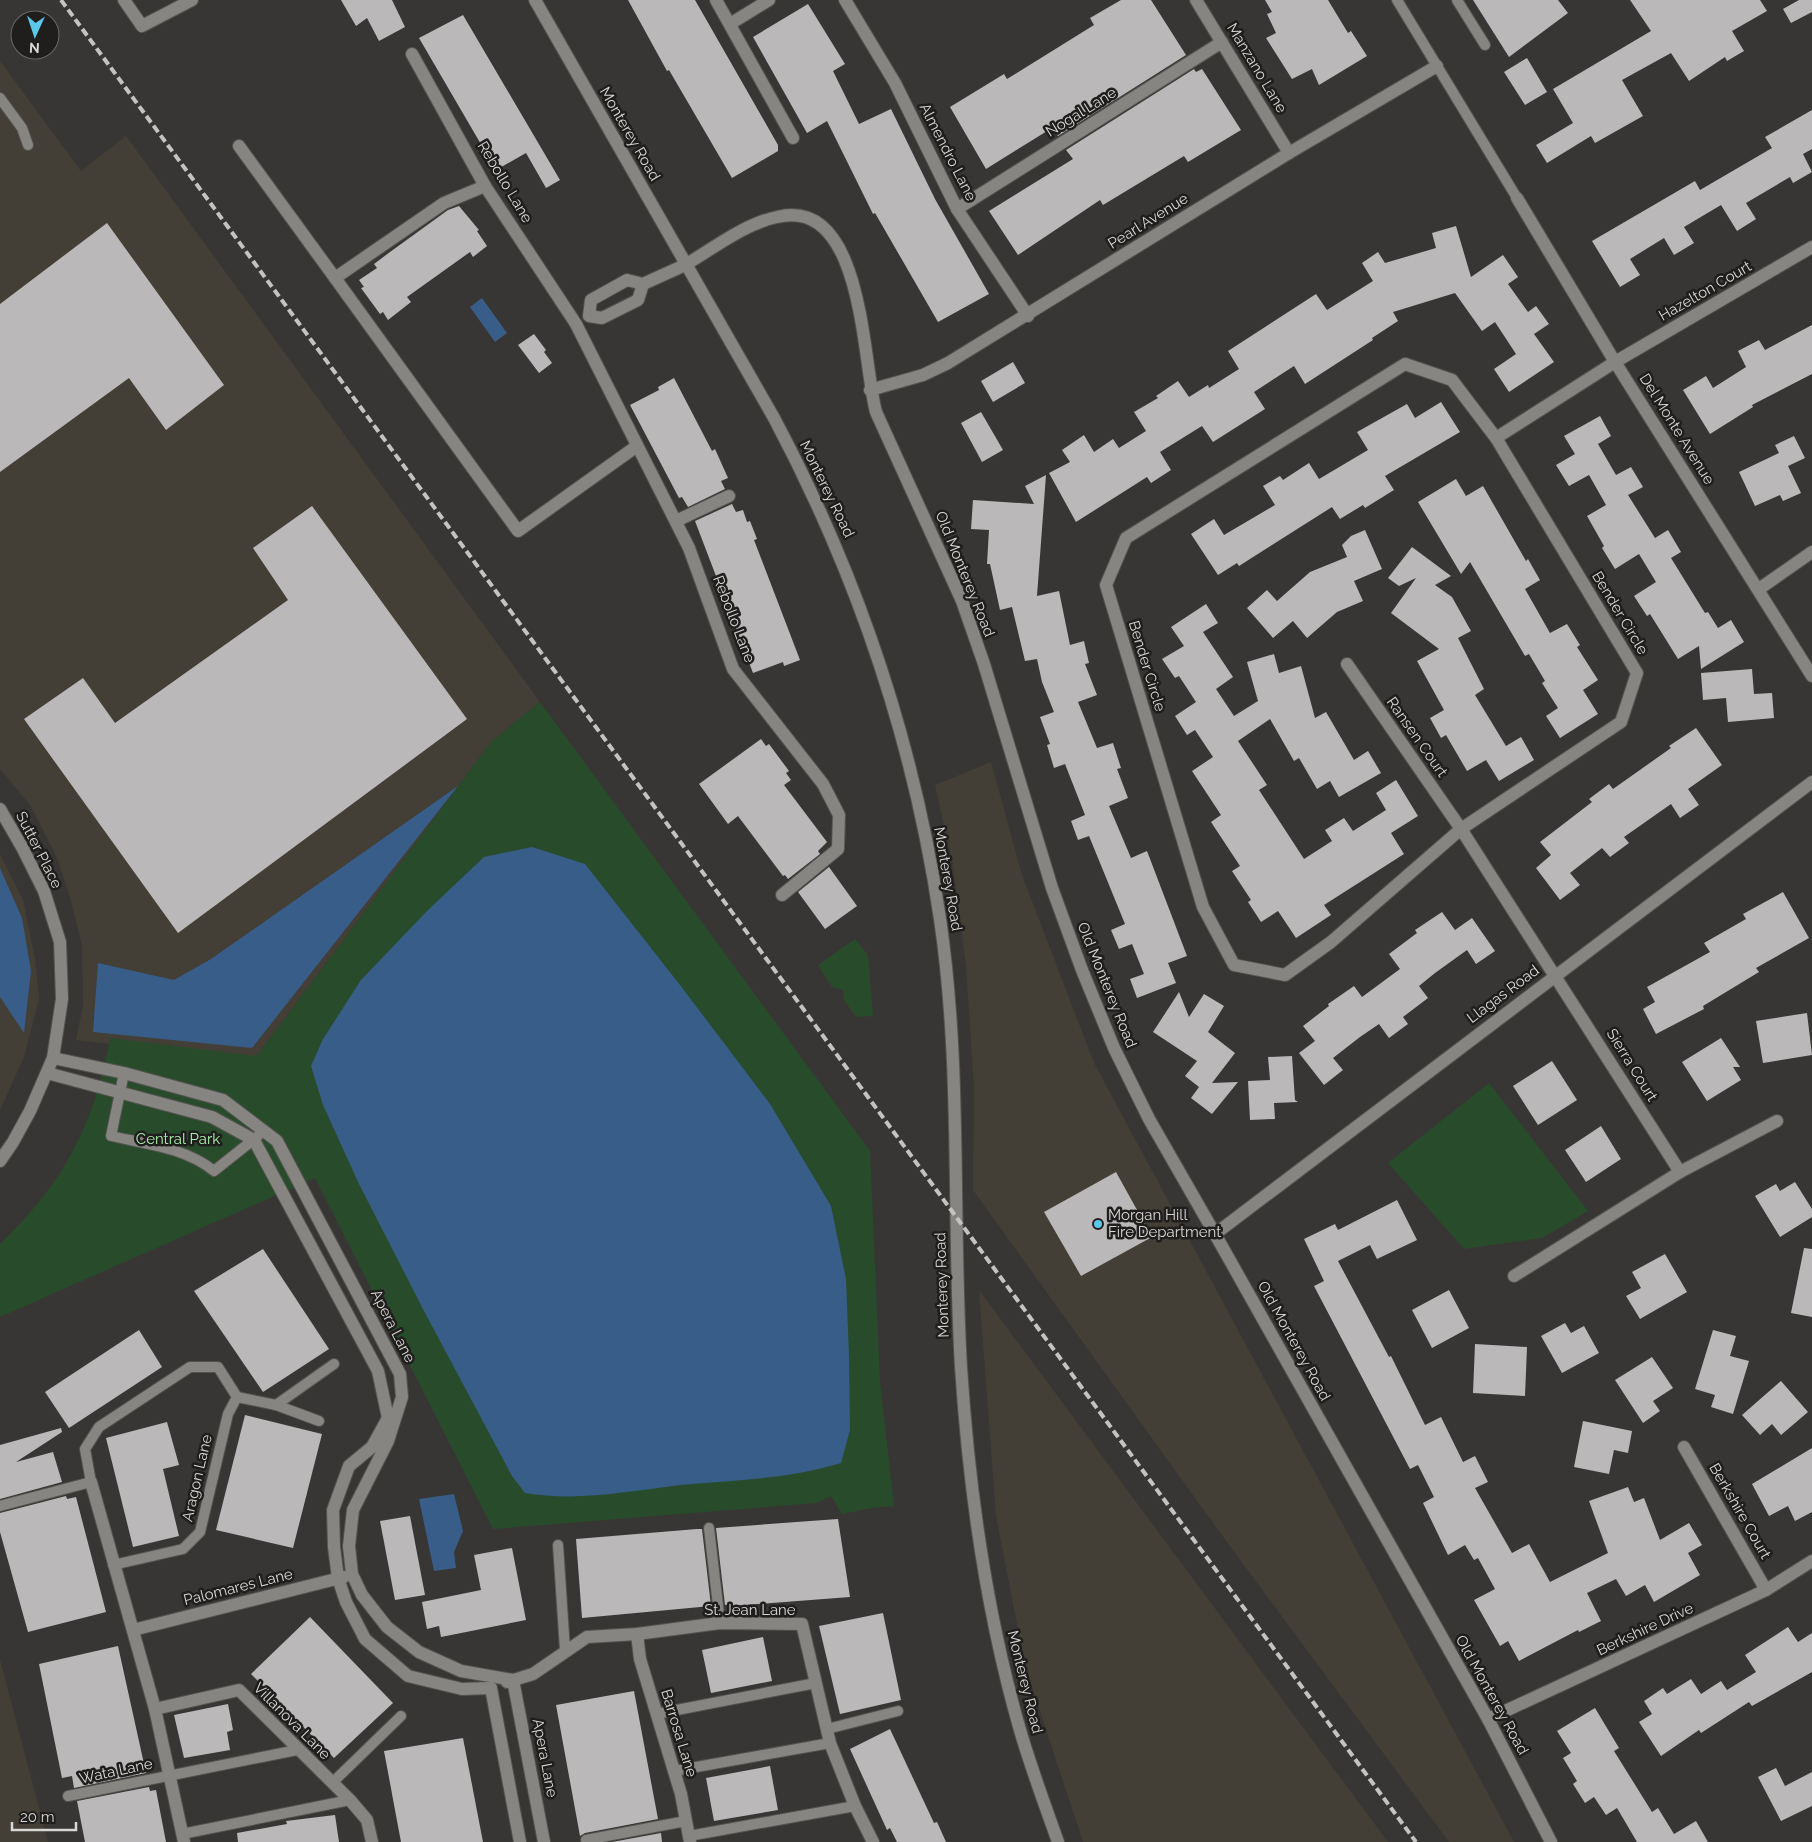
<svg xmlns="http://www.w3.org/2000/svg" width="1812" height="1842" font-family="Raleway,sans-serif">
	<rect width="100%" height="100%" fill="#383634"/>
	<g fill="#433f37">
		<path d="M0 61 81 171 126 136 540 702 491 742 254 1060 76 1040 83 1005 82 946 70 897 57 858 30 805 0 769Z"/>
		<path d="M991 762 1022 875 1094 1063 1514 1842H1449L1221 1534 973 1190 974 1086 966 967 953 865 935 785Z"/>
		<path d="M0 854 23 900 35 959 39 999 24 1057 0 1110Z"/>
		<path d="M979 1290 1388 1842H1083L1025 1665 996 1516Z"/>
		<path d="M0 1660 18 1728 48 1842H0Z"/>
	</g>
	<g fill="#284c2b">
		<path d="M540 702 870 1151 880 1382 894 1506 872 1508 842 1514 831 1496 816 1503 493 1529 315 1178 0 1317V1244C63 1184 95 1124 110 1038L257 1056 491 742Z"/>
		<path d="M855 939 868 955 873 1016 856 1017 844 1000 843 990 832 987 818 965Z"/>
		<path d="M1489 1083 1588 1211 1542 1238 1464 1249 1388 1163Z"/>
	</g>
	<g fill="#375d88">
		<path d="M482 298 507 333 495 342 470 307Z"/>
		<path d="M458 786 252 1048 93 1032 98 963 174 980 211 959Z"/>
		<path d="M532 847 585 864 680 985 770 1104 831 1206 846 1279 849 1356 850 1430 841 1463C789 1479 735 1480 681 1485 631 1491 575 1502 525 1493L512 1476 424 1311 359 1184 323 1105 311 1066 323 1039 361 980 427 911 484 857Z"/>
		<path d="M0 868 22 918 31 971 24 1033 0 997Z"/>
		<path d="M454 1494 463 1531 454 1552 456 1568 434 1571 419 1499Z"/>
	</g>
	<g fill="#bbb8ba">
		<path d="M341 0H392L405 27 379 41 367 18 356 26Z"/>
		<path d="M628 0H695L778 145V151L732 178 669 70 667 71Z"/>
		<path d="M1121 0H1151L1186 55 1058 136 1052 128 986 169 950 107 1004 74 1007 79 1094 25 1090 18Z"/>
		<path d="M1265 0H1328L1348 33 1351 31 1367 56 1319 85 1312 69 1292 79 1266 38 1276 33 1267 14 1272 12Z"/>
		<path d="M1473 0H1558L1568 13 1509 57Z"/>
		<path d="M1630 0H1760L1767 11 1732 31 1744 51 1727 61 1725 57 1689 81 1671 53 1622 80 1643 116 1595 143 1591 136 1547 163 1536 145 1573 123 1553 89 1651 31Z"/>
		<path d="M1799 0H1812V12L1791 23 1783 9Z"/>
		<path d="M808 4 845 64 833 71 859 124 891 109 935 199 989 294 938 322 875 213 873 214 827 121 807 133 753 37Z"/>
		<path d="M463 15 560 180 546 188 526 153 496 170 419 38Z"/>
		<path d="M1527 58 1547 92 1525 105 1504 72Z"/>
		<path d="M1194 69 1196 72 1202 69 1241 130 1188 162 1184 156 1103 205 1100 200 1018 255 989 211 1073 159 1066 150Z"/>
		<path d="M1812 110V149L1803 154 1812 172 1793 183 1790 177 1746 203 1756 219 1737 231 1721 205 1684 227 1694 243 1674 255 1664 238 1630 259 1640 275 1620 287 1592 241 1695 181 1700 190 1772 148 1765 137Z"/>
		<path d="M459 206 479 230 477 231 487 246 473 257 470 252 407 297 411 302 388 320 383 312 380 314 361 288 364 287 359 280 377 268 374 264 390 252 448 210Z"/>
		<path d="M107 223 224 385 166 430 129 378 0 472V304Z"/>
		<path d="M1456 226 1471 277 1503 255 1518 277 1508 284 1528 312 1536 306 1549 324 1534 334 1554 362 1509 392 1494 369 1516 354 1495 322 1482 331 1455 293 1393 312 1398 321 1372 338 1373 340 1305 384 1294 366 1254 392 1265 409 1213 442 1202 426 1160 452 1171 470 1151 483 1147 477 1076 522 1049 473 1070 462 1062 450 1084 435 1094 452 1113 439 1119 448 1146 431 1134 412 1158 398 1156 396 1178 381 1189 397 1208 385 1209 388 1239 369 1228 351 1316 294 1327 310 1373 281 1362 263 1378 252 1385 263 1436 248 1432 233Z"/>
		<path d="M1812 325V374L1752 405 1753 407 1710 434 1683 390 1706 376 1713 388 1746 367 1738 351 1759 340 1765 350Z"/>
		<path d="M534 334 546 350 544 352 552 363 539 373 518 345Z"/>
		<path d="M1013 362 1025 383 993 402 981 381Z"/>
		<path d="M674 378 712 451 715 449 728 478 721 481 725 489 688 507 682 497 679 498 630 405 659 390 658 387Z"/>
		<path d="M1441 402 1460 432 1385 476 1394 490 1365 508 1363 505 1340 519 1332 507 1239 566 1237 563 1218 575 1191 534 1214 519 1224 535 1275 505 1263 486 1280 476 1283 480 1309 463 1319 479 1368 450 1357 432 1407 404 1415 418Z"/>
		<path d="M981 412 1003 450 982 462 961 423Z"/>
		<path d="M1600 416 1611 436 1598 444 1616 475 1631 467 1643 487 1628 495 1655 538 1668 530 1681 552 1671 558 1705 613 1708 612 1718 628 1731 620 1744 642 1701 669 1699 646 1678 659 1650 614 1647 616 1634 596 1656 582 1639 554 1615 569 1602 548 1604 546 1587 516 1606 505 1589 475 1569 486 1556 465 1575 454 1564 436Z"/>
		<path d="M1794 436 1805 458 1788 466 1801 493 1783 501 1780 495 1755 506 1739 472 1779 453 1775 445Z"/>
		<path d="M1046 475 1037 596 1059 591 1070 645 1084 641 1089 663 1085 664 1097 695 1078 702 1097 748 1113 743 1121 768 1117 769 1128 798 1109 806 1131 858 1147 851 1187 956 1168 963 1176 983 1137 998 1130 979 1144 974 1132 944 1119 949 1111 930 1125 924 1089 836 1078 840 1071 821 1085 815 1065 764 1054 768 1047 745 1050 744 1040 717 1054 712 1042 682 1037 659 1025 661 1012 607 1000 610 990 564H987L989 530 971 529 973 500 1034 504 1025 486Z"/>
		<path d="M1456 479 1466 496 1483 486 1526 561 1528 559 1540 580 1525 589 1550 633 1567 624 1580 645 1577 647 1598 680 1583 690 1598 714 1560 738 1546 716 1558 708 1542 683 1545 681 1529 654 1525 656 1470 562 1461 574 1418 502Z"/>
		<path d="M732 504 736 512 743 510 747 522 750 521 757 539 754 540 800 660 784 666 783 662 753 673 695 521Z"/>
		<path d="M312 506 467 719 178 933 24 719 83 678 115 723 288 600 253 548Z"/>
		<path d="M1365 530 1382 569 1354 581 1363 601 1337 612 1307 638 1293 621 1273 638 1247 608 1267 590 1277 601 1310 572 1347 557 1342 545 1351 536Z"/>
		<path d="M1412 547 1451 576 1435 585 1452 597 1471 631 1458 638 1484 689 1475 695 1506 746 1521 737 1534 760 1499 781 1486 760 1467 771 1446 735 1441 738 1430 718 1444 710 1417 661 1439 649 1391 613 1416 578 1399 586 1388 578Z"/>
		<path d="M1206 604 1218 623 1203 632 1233 677 1216 689 1234 716 1258 701 1247 662 1274 654 1279 673 1301 666 1315 718 1326 712 1354 760 1368 751 1381 773 1339 797 1330 781 1317 789 1299 758 1294 761 1270 719 1238 741 1267 785 1259 790 1304 859 1332 841 1325 830 1344 818 1353 831 1386 810 1376 793 1396 780 1418 816 1391 833 1404 854 1324 905 1331 915 1296 938 1278 911 1261 922 1248 902 1251 900 1232 871 1240 866 1211 822 1221 815 1192 771 1213 757 1195 730 1187 735 1175 716 1196 702 1179 676 1175 678 1162 659 1184 646 1171 627Z"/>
		<path d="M1752 669 1754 694 1772 693 1774 718 1728 722 1726 698 1703 700 1701 673Z"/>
		<path d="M1696 728 1722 765 1688 789 1699 805 1680 818 1671 804 1624 837 1629 843 1610 857 1602 848 1570 873 1580 885 1560 900 1536 868 1551 855 1540 842 1592 802 1589 799 1609 784 1613 789 1671 748 1669 746Z"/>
		<path d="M761 739 766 746 769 744 789 771 786 773 791 780 784 785 827 842 818 851 820 854 788 879 785 875 783 876 738 816 728 824 699 784Z"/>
		<path d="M829 867 857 906 825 929 798 892Z"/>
		<path d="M1783 892 1809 938 1756 968 1759 972 1703 1006 1704 1009 1656 1034 1643 1009 1655 1002 1647 987 1710 952 1704 943 1746 919 1743 914Z"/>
		<path d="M1442 912 1455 930 1472 918 1495 951 1476 964 1467 950 1435 973 1419 986 1428 998 1403 1017 1408 1024 1389 1038 1379 1024 1360 1037 1333 1058 1343 1070 1324 1085 1299 1053 1315 1041 1303 1026 1329 1006 1328 1004 1354 986 1362 997 1400 969 1389 954 1417 933 1415 930Z"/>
		<path d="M1179 992 1189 1017 1204 994 1224 1006 1208 1032 1235 1053 1212 1083 1238 1082 1212 1114 1191 1098 1199 1087 1185 1076 1197 1061 1153 1032Z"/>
		<path d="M1807 1013 1812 1055 1763 1063 1756 1021Z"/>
		<path d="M1721 1038 1740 1067H1733L1741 1080 1707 1101 1682 1062Z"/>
		<path d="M1292 1056 1295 1100 1298 1102 1274 1103 1275 1119 1250 1120 1248 1081 1270 1080 1268 1057Z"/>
		<path d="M1552 1061 1577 1100 1538 1125 1513 1086Z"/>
		<path d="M1601 1126 1621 1159 1586 1182 1565 1150Z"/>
		<path d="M1116 1172 1152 1237 1081 1276 1044 1212Z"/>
		<path d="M1795 1182 1812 1209V1217L1780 1237 1755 1196 1776 1184 1780 1191Z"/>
		<path d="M1397 1200 1417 1240 1377 1259 1370 1245 1338 1261 1389 1357 1391 1356 1425 1425 1441 1417 1463 1462 1475 1456 1488 1482 1475 1488 1512 1553 1529 1544 1550 1582 1608 1553 1589 1501 1628 1487 1634 1502 1644 1498 1660 1540 1689 1523 1702 1545 1688 1553 1700 1575 1654 1602 1645 1585 1626 1596 1616 1579 1587 1593 1601 1621 1579 1632 1578 1630 1519 1661 1508 1641 1500 1646 1474 1600 1495 1589 1478 1558 1474 1560 1465 1545 1448 1555 1423 1503 1434 1497 1418 1465 1410 1469 1314 1286 1324 1281 1304 1239 1335 1224 1338 1230Z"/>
		<path d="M1804 1248 1812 1249V1317L1791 1313Z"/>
		<path d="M263 1249 329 1349 263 1392 194 1291Z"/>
		<path d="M1665 1254 1687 1292 1640 1319 1626 1296 1641 1288 1632 1272Z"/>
		<path d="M1449 1290 1469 1328 1432 1348 1412 1310Z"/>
		<path d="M1565 1323 1571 1333 1584 1326 1599 1353 1562 1373 1541 1336Z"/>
		<path d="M139 1330 162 1367 69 1428 45 1392Z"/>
		<path d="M1713 1330 1736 1336 1730 1356 1749 1361 1733 1414 1711 1407 1715 1395 1695 1389Z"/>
		<path d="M1475 1344 1527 1347 1525 1396 1473 1393Z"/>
		<path d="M1652 1357 1673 1388 1653 1401 1660 1411 1643 1423 1615 1380Z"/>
		<path d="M1781 1381 1808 1412 1781 1435 1772 1424 1760 1435 1742 1415Z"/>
		<path d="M245 1415 322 1434 293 1548 216 1530Z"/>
		<path d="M1583 1421 1632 1431 1628 1453 1614 1450 1609 1474 1574 1467Z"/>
		<path d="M167 1422 179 1465 163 1469 179 1536 133 1547 106 1438Z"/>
		<path d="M61 1428 62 1432 16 1462 53 1452 62 1482 0 1499V1445Z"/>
		<path d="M1812 1448V1512L1795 1521 1788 1506 1769 1516 1752 1484Z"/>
		<path d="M66 1496 67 1499 76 1497 106 1612 28 1632 0 1532V1513Z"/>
		<path d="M410 1516 425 1595 395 1600 380 1521Z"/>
		<path d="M838 1519 850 1597 731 1606V1604L725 1605 716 1528Z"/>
		<path d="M697 1529H702L711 1606 582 1618 576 1539Z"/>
		<path d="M512 1548 526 1620 441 1637 439 1626 427 1629 422 1602 481 1590 474 1555Z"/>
		<path d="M883 1613 901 1700 840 1714 819 1626Z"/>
		<path d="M310 1617 393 1703 334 1758 251 1674Z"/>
		<path d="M1788 1627 1798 1642 1812 1633V1672L1752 1706 1749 1702 1701 1733 1699 1730 1661 1756 1639 1722 1652 1714 1644 1701 1663 1688 1667 1694 1691 1679 1701 1694 1721 1681 1727 1690 1756 1672 1745 1655Z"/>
		<path d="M763 1637 772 1681 711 1693 702 1650Z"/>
		<path d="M118 1646 146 1773 74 1788 72 1776 62 1778 39 1664Z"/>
		<path d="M634 1691 658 1819 585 1833 580 1836 556 1705Z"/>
		<path d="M228 1704 233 1730 227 1732 230 1750 184 1758 174 1715Z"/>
		<path d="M1595 1708 1619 1748 1614 1751 1652 1812 1658 1808 1674 1834 1696 1821 1708 1842H1637L1617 1808 1606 1815 1594 1797 1585 1803 1573 1784 1577 1781 1563 1758 1571 1753 1557 1731Z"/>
		<path d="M890 1729 934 1823 937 1822 946 1842H897L890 1828 887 1830 850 1749Z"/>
		<path d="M463 1738 483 1842H401L384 1751Z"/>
		<path d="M770 1766 778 1810 714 1821 706 1778Z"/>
		<path d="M1776 1768 1785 1786 1812 1772V1806L1781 1821 1758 1777Z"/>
		<path d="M149 1787 150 1791 156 1790 166 1842H85L77 1801Z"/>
		<path d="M335 1815 339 1842H238L237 1833 287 1824 286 1821Z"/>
		<path d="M661 1833 662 1842H612Z"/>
	</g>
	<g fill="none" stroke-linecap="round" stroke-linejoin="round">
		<defs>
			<g id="service">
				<path d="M1397 0 1517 198"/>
				<path d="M1457 0 1485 45"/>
				<path d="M0 98 22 128 28 145"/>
				<path d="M124 1073 111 1136C146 1144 186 1148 214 1171L258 1136"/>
				<path d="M237 1397 276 1405 319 1421"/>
				<path d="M276 1405 334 1364"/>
				<path d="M0 1506 91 1482 85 1449 99 1427 190 1367H218L237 1397 228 1414 200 1532 183 1549 113 1565"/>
				<path d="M709 1528 720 1623"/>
				<path d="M558 1545 565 1650"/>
				<path d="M656 1714 816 1683"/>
				<path d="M827 1729 898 1711"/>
				<path d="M674 1771 830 1743"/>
				<path d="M333 1782 401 1716"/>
				<path d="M68 1796 297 1750"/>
				<path d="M182 1834 350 1800"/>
				<path d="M689 1836 855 1806"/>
				<path d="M586 1840 686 1821"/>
			</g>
			<g id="minor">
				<path d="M124 0 142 26 192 0"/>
				<path d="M716 0 793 138"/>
				<path d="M845 0 895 83 957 209 1028 316"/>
				<path d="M1196 0 1289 153"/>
				<path d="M730 24 769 0"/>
				<path d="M412 54 485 186 576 324 689 548 733 669 823 784 839 815 838 849 782 895"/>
				<path d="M239 146 335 278 444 203 485 186"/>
				<path d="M1517 198 1615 362 1812 676"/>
				<path d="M957 209 1222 42"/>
				<path d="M335 278 518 531 637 446"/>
				<path d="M643 284 638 300 602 318 589 316 591 300 627 280 643 284 685 265"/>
				<path d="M1405 364 1452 380 1496 438 1637 673 1621 722 1461 829 1331 942 1285 975 1234 965 1203 907 1106 585 1126 538Z"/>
				<path d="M870 390 923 375 948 363 1289 153 1437 66"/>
				<path d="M1496 438 1615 362 1812 247"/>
				<path d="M676 521 729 496"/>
				<path d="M1759 589 1812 552"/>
				<path d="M1347 664 1461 829 1680 1172"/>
				<path d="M0 809 23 849 44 891 60 942 62 999 53 1058 30 1111 13 1142 0 1161"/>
				<path d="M53 1058 124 1073 223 1100 277 1141 400 1374 402 1397 388 1441 353 1510 349 1546 352 1574 362 1595 387 1627 419 1652 461 1671 513 1680"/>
				<path d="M47 1073 212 1117 254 1140 378 1371 388 1418 372 1447 349 1466 333 1510 334 1547 338 1578 346 1602 365 1639 408 1676 462 1689 491 1688 520 1842"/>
				<path d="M1215 1234 1488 1719 1551 1842"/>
				<path d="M1514 1276 1680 1172 1777 1121"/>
				<path d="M1684 1447 1766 1590"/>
				<path d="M91 1482 155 1709 184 1842"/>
				<path d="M133 1630 344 1577"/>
				<path d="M637 1634 640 1659 681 1794 690 1842"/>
				<path d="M513 1680 544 1842"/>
				<path d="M507 1682 533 1674 587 1637 637 1634 720 1623 802 1624 830 1743 855 1806 873 1842"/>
				<path d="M155 1709 239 1690 350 1800 367 1820 372 1842"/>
				<path d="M1488 1719 1766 1590 1812 1561"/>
			</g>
			<path id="tertiary" d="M685 265C714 248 744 224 777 217 864 196 862 360 876 412L962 601 984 664 1052 888 1082 970 1114 1048 1149 1119 1215 1234 1812 782"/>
			<path id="secondary" d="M535 0 774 418C857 574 914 743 940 919 962 1067 952 1218 961 1367 969 1490 986 1612 1020 1730 1031 1768 1045 1805 1058 1842"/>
		</defs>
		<use href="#service" stroke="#53524f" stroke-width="12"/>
		<use href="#minor" stroke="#53524f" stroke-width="14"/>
		<use href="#tertiary" stroke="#53524f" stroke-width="14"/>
		<use href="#secondary" stroke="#53524f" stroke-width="14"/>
		<use href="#service" stroke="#878582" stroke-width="10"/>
		<use href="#minor" stroke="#878582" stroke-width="12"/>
		<use href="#tertiary" stroke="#878582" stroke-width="12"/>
		<use href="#secondary" stroke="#878582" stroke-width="12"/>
		<path stroke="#c4c3c1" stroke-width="4" stroke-dasharray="8 4" stroke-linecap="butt" d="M61 0 1416 1842"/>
	</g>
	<circle fill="#5cc7e7" stroke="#1f1e1d" stroke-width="2" cx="1098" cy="1224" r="5"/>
	<g text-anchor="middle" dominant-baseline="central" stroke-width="5" stroke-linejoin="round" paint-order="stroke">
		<g font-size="15" fill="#d8d7d5" stroke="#1f1e1d">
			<text transform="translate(1257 68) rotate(59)">Manzano Lane</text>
			<text transform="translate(1081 112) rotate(-32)">Nogal Lane</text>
			<text transform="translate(630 134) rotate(60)">Monterey Road</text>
			<text transform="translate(948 152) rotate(63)">Almendro Lane</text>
			<text transform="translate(505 182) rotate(59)">Rebollo Lane</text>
			<text transform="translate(1148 221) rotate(-32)">Pearl Avenue</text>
			<text transform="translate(1705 291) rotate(-30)">Hazelton Court</text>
			<text transform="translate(1677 429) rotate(58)">Del Monte Avenue</text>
			<text transform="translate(827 489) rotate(64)">Monterey Road</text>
			<text transform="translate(965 574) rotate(68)">Old Monterey Road</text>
			<text transform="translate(1620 613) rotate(59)">Bender Circle</text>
			<text transform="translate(734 619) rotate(69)">Rebollo Lane</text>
			<text transform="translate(1147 666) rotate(73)">Bender Circle</text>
			<text transform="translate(1417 737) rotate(55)">Ransen Court</text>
			<text transform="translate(39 850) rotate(63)">Sutter Place</text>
			<text transform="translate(948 879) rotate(80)">Monterey Road</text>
			<text transform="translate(1107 985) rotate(68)">Old Monterey Road</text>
			<text transform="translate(1503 994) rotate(-37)">Llagas Road</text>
			<text transform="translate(1632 1065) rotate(58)">Sierra Court</text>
			<text transform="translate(942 1285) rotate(-92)">Monterey Road</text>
			<text transform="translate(393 1326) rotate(63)">Apera Lane</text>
			<text transform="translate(1294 1341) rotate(61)">Old Monterey Road</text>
			<text transform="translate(197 1478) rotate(-77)">Aragon Lane</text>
			<text transform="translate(1740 1511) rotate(60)">Berkshire Court</text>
			<text transform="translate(238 1587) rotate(-14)">Palomares Lane</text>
			<text x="750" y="1610">St. Jean Lane</text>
			<text transform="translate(1645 1629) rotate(-25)">Berkshire Drive</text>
			<text transform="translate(1025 1682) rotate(76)">Monterey Road</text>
			<text transform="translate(1492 1695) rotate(61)">Old Monterey Road</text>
			<text transform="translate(292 1721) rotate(45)">Villanova Lane</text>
			<text transform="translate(679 1733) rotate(73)">Barrosa Lane</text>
			<text transform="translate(545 1758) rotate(79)">Apera Lane</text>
			<text transform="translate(116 1771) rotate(-12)">Wata Lane</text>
		</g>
		<g font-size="15" fill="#abf0ae" stroke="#1f1e1d">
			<text x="178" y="1139">Central Park</text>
		</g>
		<g font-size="15" fill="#d8d7d5" stroke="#1f1e1d" text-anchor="start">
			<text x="1108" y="1215">Morgan Hill<tspan x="1108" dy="17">Fire Department</tspan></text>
		</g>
	</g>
	<g transform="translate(35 35) rotate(183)"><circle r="24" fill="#1f1e1d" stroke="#696867"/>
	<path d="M0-4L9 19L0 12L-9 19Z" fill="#5cc7e7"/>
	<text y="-8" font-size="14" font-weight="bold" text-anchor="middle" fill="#d8d7d5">N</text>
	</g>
	<path d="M12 1822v8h64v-8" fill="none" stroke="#d8d7d5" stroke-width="2.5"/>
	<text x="20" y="1822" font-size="15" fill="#d8d7d5" stroke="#1f1e1d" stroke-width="4" paint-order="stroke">20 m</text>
</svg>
